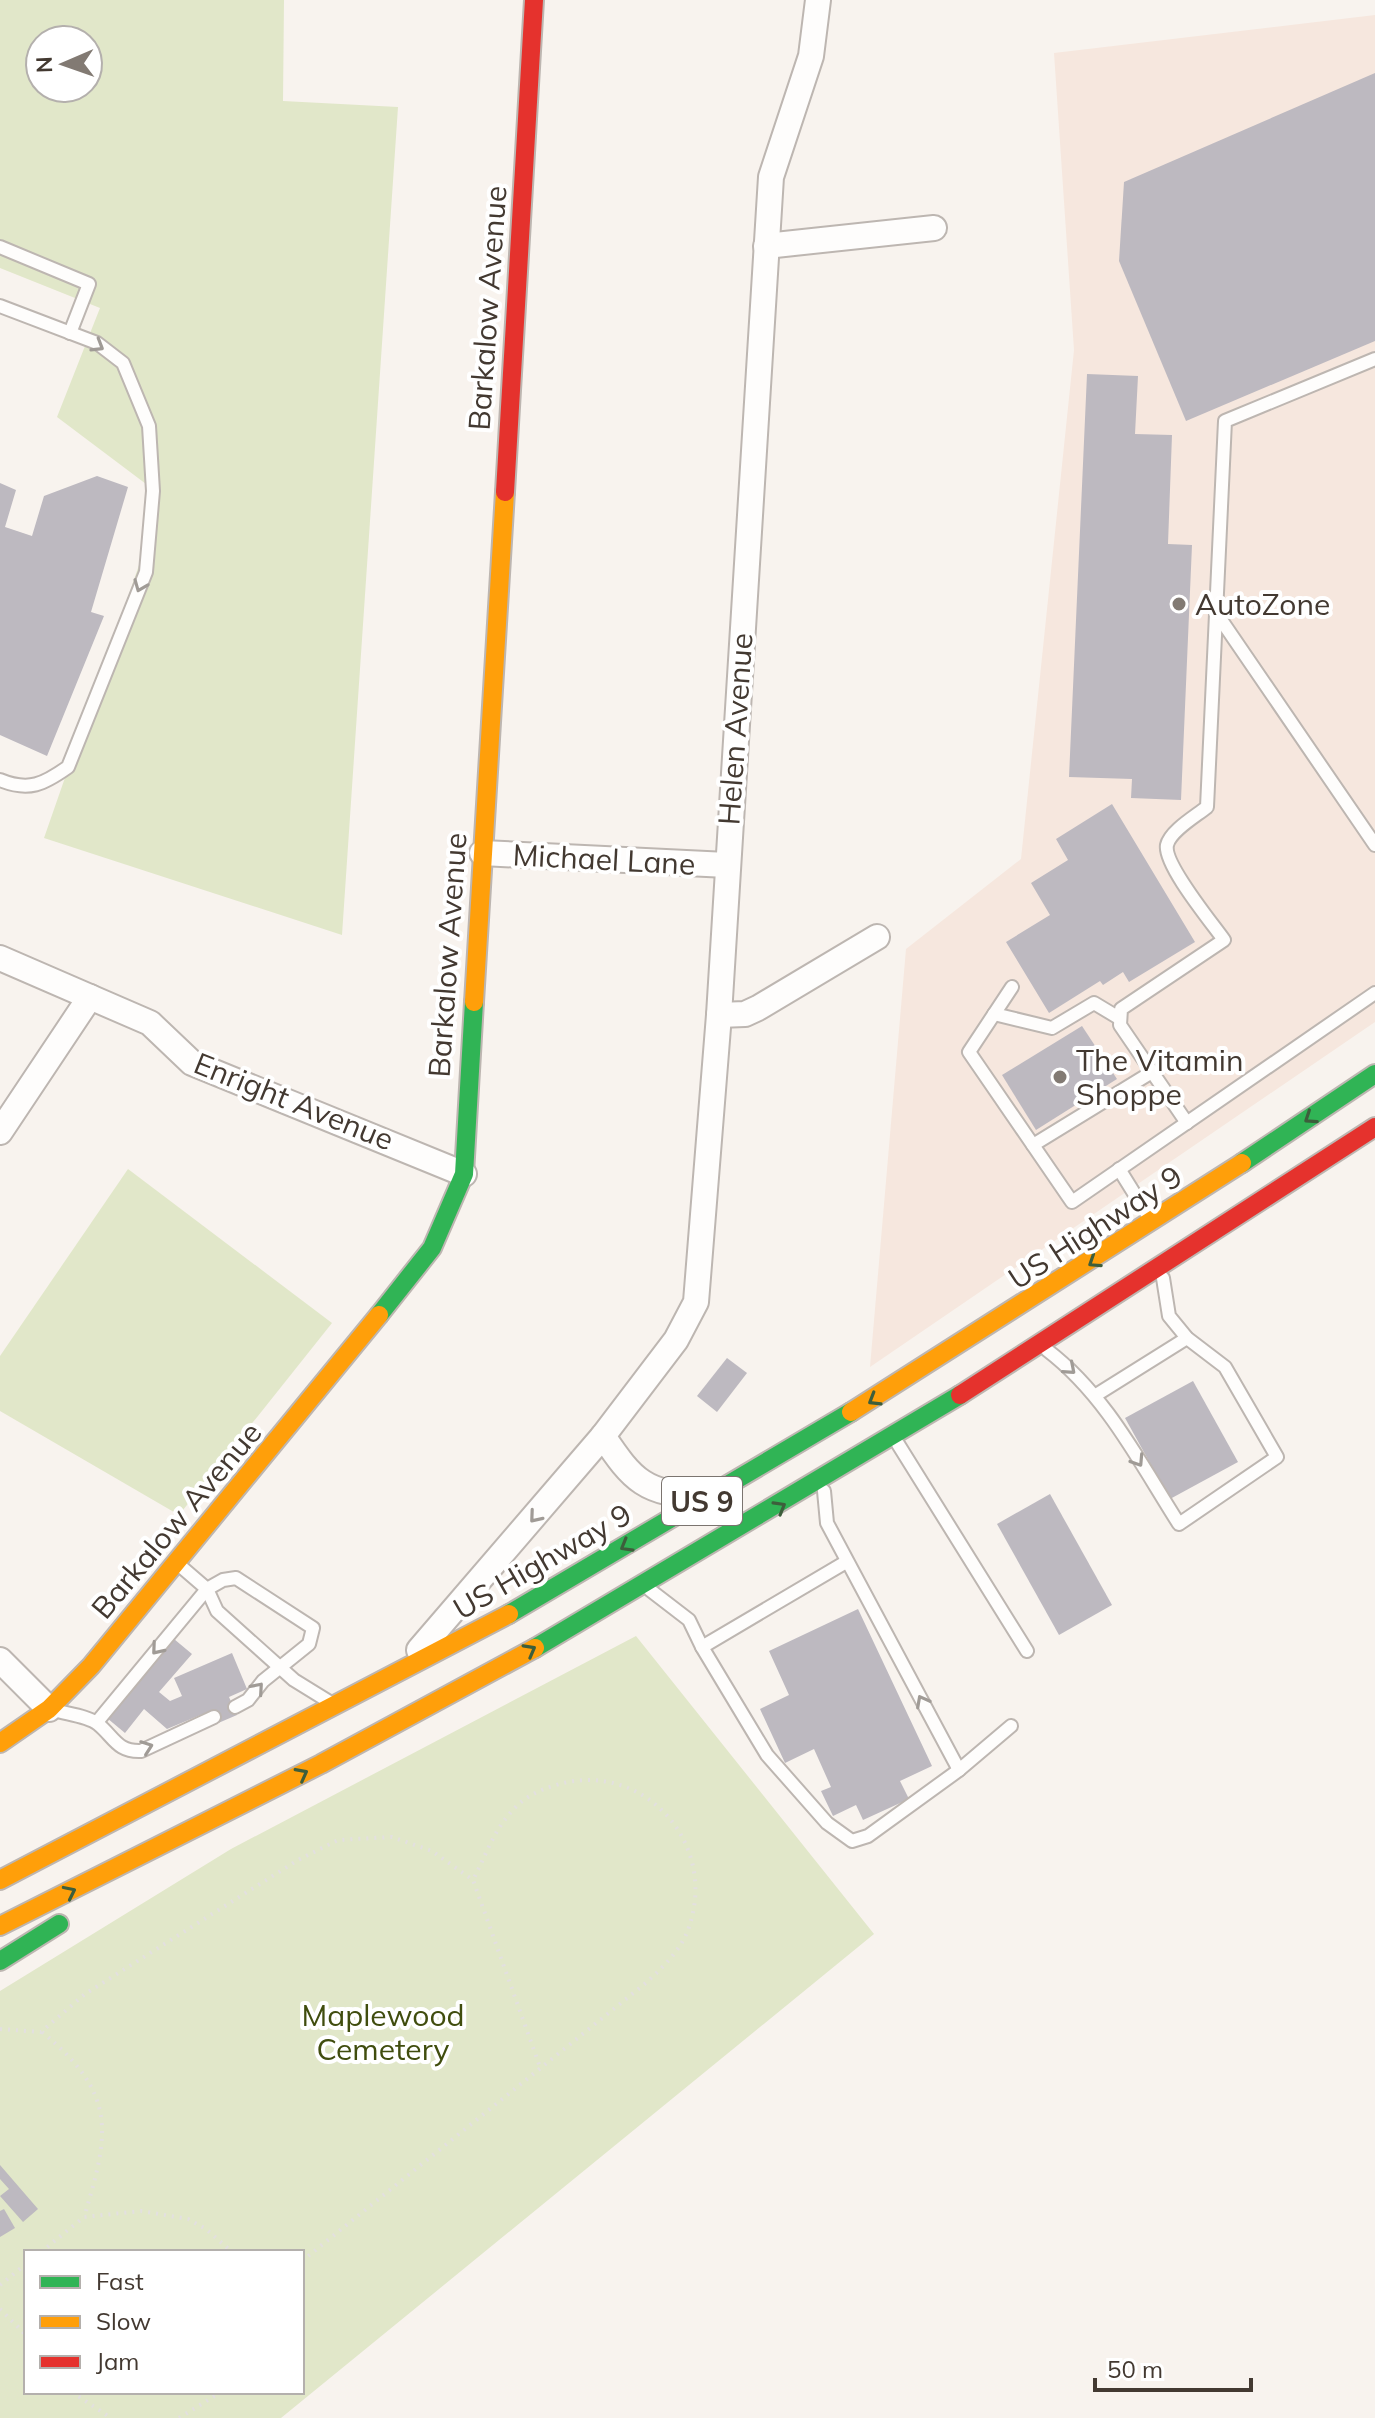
<svg xmlns="http://www.w3.org/2000/svg" width="1375" height="2418" font-family="Mulish,sans-serif">
	<rect width="100%" height="100%" fill="#f8f3ee"/>
	<path fill="#f6e7de" d="M1375 15V1022L870 1367 906 949 1021 859 1074 350 1054 53Z"/>
	<g fill="#e1e7c9" fill-rule="evenodd">
		<path d="M0 0H284L283 101 398 107 342 935 44 838 153 525 154 490 57 417 100 308 0 268ZM40 40H88V88H40Z"/>
		<path d="M128 1169 332 1323 179 1515 0 1411V1356Z"/>
		<path d="M636 1636 874 1934 281 2418H0V1991L231 1849ZM26 2252H302V2392H26Z"/>
	</g>
	<g fill="#bdb9c0">
		<path d="M1375 73V341L1186 421 1119 261 1124 182Z"/>
		<path d="M1087 374 1138 376 1135 434 1172 435 1168 544 1192 545 1181 800 1131 798 1132 779 1069 777Z"/>
		<path d="M97 476 128 487 91 612 104 616 47 756 0 735V483L16 490 5 527 32 536 44 496Z"/>
		<path d="M1112 804 1195 942 1129 982 1123 972 1103 985 1100 981 1049 1013 1006 942 1050 915 1031 883 1068 860 1056 839Z"/>
		<path d="M1082 1026 1117 1079 1036 1130 1002 1075Z"/>
		<path d="M727 1358 747 1373 717 1412 697 1396Z"/>
		<path d="M1193 1381 1238 1462 1170 1499 1125 1418Z"/>
		<path d="M1050 1494 1112 1605 1059 1635 997 1524Z"/>
		<path d="M858 1609 932 1766 900 1781 909 1799 863 1820 856 1805 833 1816 821 1791 831 1787 814 1749 785 1763 760 1709 789 1695 769 1651Z"/>
		<path d="M174 1639 192 1654 159 1692 170 1701 182 1696 174 1678 232 1653 247 1689 229 1697 237 1715 216 1724 210 1711 167 1729 144 1709 125 1733 107 1718Z"/>
		<path d="M0 2165 38 2209 23 2222 0 2196 9 2189 0 2179Z"/>
		<path d="M4 2209 15 2228 0 2237V2211Z"/>
	</g>
	<g fill="none" stroke-linecap="round" stroke-linejoin="round">
		<defs>
			<g id="lane">
				<path d="M0 247 89 284 70 333"/>
				<path d="M0 306 97 343 123 363 149 426 153 491 146 572 68 767C44 784 29 792 0 780"/>
				<path d="M1217 614 1375 845"/>
				<path d="M1012 987 969 1052 1072 1202 1375 993"/>
				<path d="M994 1014 1052 1028 1094 1003 1119 1018"/>
				<path d="M1187 1123 1120 1025 1121 1009 1224 940C1212 923 1163 864 1167 845 1170 831 1196 816 1207 807L1225 421 1375 359"/>
				<path d="M1033 1145 1152 1072"/>
				<path d="M1119 1169 1147 1214"/>
				<path d="M1047 1350C1106 1395 1140 1463 1179 1524L1277 1457 1225 1367 1187 1338 1169 1316 1163 1278"/>
				<path d="M1096 1395 1187 1338"/>
				<path d="M898 1444 1027 1651"/>
				<path d="M824 1491 827 1523 959 1770"/>
				<path d="M846 1562 702 1647 767 1755 827 1823 852 1841 868 1836 959 1770 1011 1726"/>
				<path d="M178 1564 207 1589 217 1611 294 1680 328 1701"/>
				<path d="M650 1590 689 1620 702 1647"/>
				<path d="M54 1710C67 1714 88 1716 98 1724 114 1737 117 1752 141 1751L214 1717"/>
				<path d="M97 1722 207 1589 223 1580 236 1578 313 1628 309 1644 263 1681 248 1700 235 1707"/>
			</g>
			<g id="street">
				<path d="M766 246 934 228"/>
				<path d="M482 853 727 865"/>
				<path d="M0 958 150 1023 192 1063 464 1174"/>
				<path d="M719 1015 745 1014 758 1008 877 937"/>
				<path d="M0 1132 90 997"/>
				<path d="M603 1436C633 1481 645 1494 702 1496"/>
				<path d="M419 1650 603 1436 676 1340 696 1302 719 1015 771 177 811 56 818 0"/>
				<path d="M0 1660 49 1709"/>
			</g>
			<g id="fast">
				<path d="M1242 1163 1375 1074"/>
				<path d="M379 1315 432 1248 464 1174 474 1002"/>
				<path d="M509 1614 851 1412"/>
				<path d="M535 1648 960 1395"/>
				<path d="M0 1961 59 1924"/>
			</g>
			<g id="slow">
				<path d="M474 1002 505 492"/>
				<path d="M851 1412 1242 1163"/>
				<path d="M0 1743 49 1709 91 1666 379 1315"/>
				<path d="M0 1880 509 1614"/>
				<path d="M0 1926 321 1764 535 1648"/>
			</g>
			<g id="jam">
				<path d="M505 492 534 0"/>
				<path d="M960 1395 1375 1127"/>
			</g>
		</defs>
		<use href="#lane" stroke="#bdb6b1" stroke-width="16"/>
		<use href="#street" stroke="#bdb6b1" stroke-width="28"/>
		<use href="#fast" stroke="#bdb6b1" stroke-width="22"/>
		<use href="#slow" stroke="#bdb6b1" stroke-width="22"/>
		<use href="#jam" stroke="#bdb6b1" stroke-width="22"/>
		<g stroke="#e3e0df" stroke-width="4" stroke-dasharray="2 6" stroke-linecap="butt">
			<path d="M0 2029 41 2032 85 1994 298 1860 338 1840 392 1837 432 1851 473 1880 540 2067"/>
			<path d="M42 2032C117 2094 110 2132 84 2217"/>
			<path d="M41 2252 84 2217 141 2211 188 2219 206 2229 232 2252"/>
			<path d="M302 2261 647 1982C665 1965 683 1948 690 1924 717 1839 639 1757 553 1786 537 1791 523 1798 512 1811 494 1830 485 1857 473 1880"/>
			<path d="M0 2285 26 2264"/>
			<path d="M0 2309 26 2335"/>
			<path d="M72 2392 111 2418"/>
			<path d="M179 2418 221 2392"/>
		</g>
		<use href="#lane" stroke="#fefdfc" stroke-width="12"/>
		<use href="#street" stroke="#fefdfc" stroke-width="24"/>
		<use href="#fast" stroke="#30b455" stroke-width="18"/>
		<use href="#slow" stroke="#ff9f0a" stroke-width="18"/>
		<use href="#jam" stroke="#e5322d" stroke-width="18"/>
	</g>
	<defs><path id="oneway-chevron" d="M-2-3.5L2.5 0L-2 3.5" fill="none" stroke-width="1.6" stroke-linecap="round" stroke-linejoin="round" transform="scale(2)"/></defs>
	<g stroke="#a09b96">
		<use href="#oneway-chevron" transform="translate(98 346) rotate(31)"/>
		<use href="#oneway-chevron" transform="translate(140 586) rotate(112)"/>
		<use href="#oneway-chevron" transform="translate(1070 1369) rotate(41)"/>
		<use href="#oneway-chevron" transform="translate(1138 1461) rotate(57)"/>
		<use href="#oneway-chevron" transform="translate(535 1517) rotate(130)"/>
		<use href="#oneway-chevron" transform="translate(157 1649) rotate(130)"/>
		<use href="#oneway-chevron" transform="translate(258 1688) rotate(-49)"/>
		<use href="#oneway-chevron" transform="translate(922 1701) rotate(-118)"/>
		<use href="#oneway-chevron" transform="translate(147 1747) rotate(-20)"/>
	</g>
	<g stroke="#3d5e3c">
		<use href="#oneway-chevron" transform="translate(1310 1118) rotate(146)"/>
		<use href="#oneway-chevron" transform="translate(1094 1262) rotate(147)"/>
		<use href="#oneway-chevron" transform="translate(874 1400) rotate(149)"/>
		<use href="#oneway-chevron" transform="translate(780 1507) rotate(-30)"/>
		<use href="#oneway-chevron" transform="translate(626 1546) rotate(150)"/>
		<use href="#oneway-chevron" transform="translate(530 1650) rotate(-29)"/>
		<use href="#oneway-chevron" transform="translate(302 1774) rotate(-28)"/>
		<use href="#oneway-chevron" transform="translate(70 1892) rotate(-26)"/>
	</g>
	<g fill="#827a73" stroke="#fff" stroke-width="3">
		<circle cx="1179" cy="604" r="8"/>
		<circle cx="1060" cy="1077" r="8"/>
	</g>
	<g text-anchor="middle" dominant-baseline="central" stroke-width="8" stroke-linejoin="round" paint-order="stroke">
		<rect fill="#fff" stroke="#7b746f" stroke-width="2" x="662" y="1477" width="80" height="48" rx="6"/>
		<g font-size="28" font-weight="bold" fill="#433931">
			<text x="702" y="1501">US 9</text>
		</g>
		<g font-size="30" fill="#433931" stroke="#fff">
			<text transform="translate(487 308) rotate(-86)">Barkalow Avenue</text>
			<text transform="translate(735 729) rotate(-86)">Helen Avenue</text>
			<text transform="translate(604 859) rotate(3)">Michael Lane</text>
			<text transform="translate(447 955) rotate(-86)">Barkalow Avenue</text>
			<text transform="translate(294 1101) rotate(22)">Enright Avenue</text>
			<text transform="translate(1095 1227) rotate(-33)">US Highway 9</text>
			<text transform="translate(176 1520) rotate(-50)">Barkalow Avenue</text>
			<text transform="translate(542 1561) rotate(-30)">US Highway 9</text>
		</g>
		<g font-size="30" fill="#433931" stroke="#fff" text-anchor="start">
			<text x="1195" y="604">AutoZone</text>
			<text x="1076" y="1060">The Vitamin<tspan x="1076" dy="34">Shoppe</tspan></text>
		</g>
		<g font-size="30" fill="#404d0e" stroke="#fff">
			<text x="383" y="2015">Maplewood<tspan x="383" dy="34">Cemetery</tspan></text>
		</g>
	</g>
	<rect x="24" y="2250" width="280" height="144" fill="#ffffff" stroke="#b4b0ad" stroke-width="2"/>
	<rect x="40" y="2276" width="40" height="12" fill="#30b455" stroke="#b4b0ad" stroke-width="2"/>
	<text x="96" y="2290" font-size="24" fill="#433931">Fast</text>
	<rect x="40" y="2316" width="40" height="12" fill="#ff9f0a" stroke="#b4b0ad" stroke-width="2"/>
	<text x="96" y="2330" font-size="24" fill="#433931">Slow</text>
	<rect x="40" y="2356" width="40" height="12" fill="#e5322d" stroke="#b4b0ad" stroke-width="2"/>
	<text x="96" y="2370" font-size="24" fill="#433931">Jam</text>
	<g transform="translate(64 64) rotate(268)"><circle r="38" fill="#ffffff" stroke="#b4b0ad" stroke-width="2"/>
	<path d="M0-6L14 30L0 20L-14 30Z" fill="#827a73"/>
	<text y="-12" font-size="22" font-weight="bold" text-anchor="middle" fill="#433931">N</text>
	</g>
	<path d="M1095 2378v12h156v-12" fill="none" stroke="#433931" stroke-width="4"/>
	<text x="1107" y="2378" font-size="24" fill="#433931" stroke="#ffffff" stroke-width="6" paint-order="stroke">50 m</text>
</svg>
